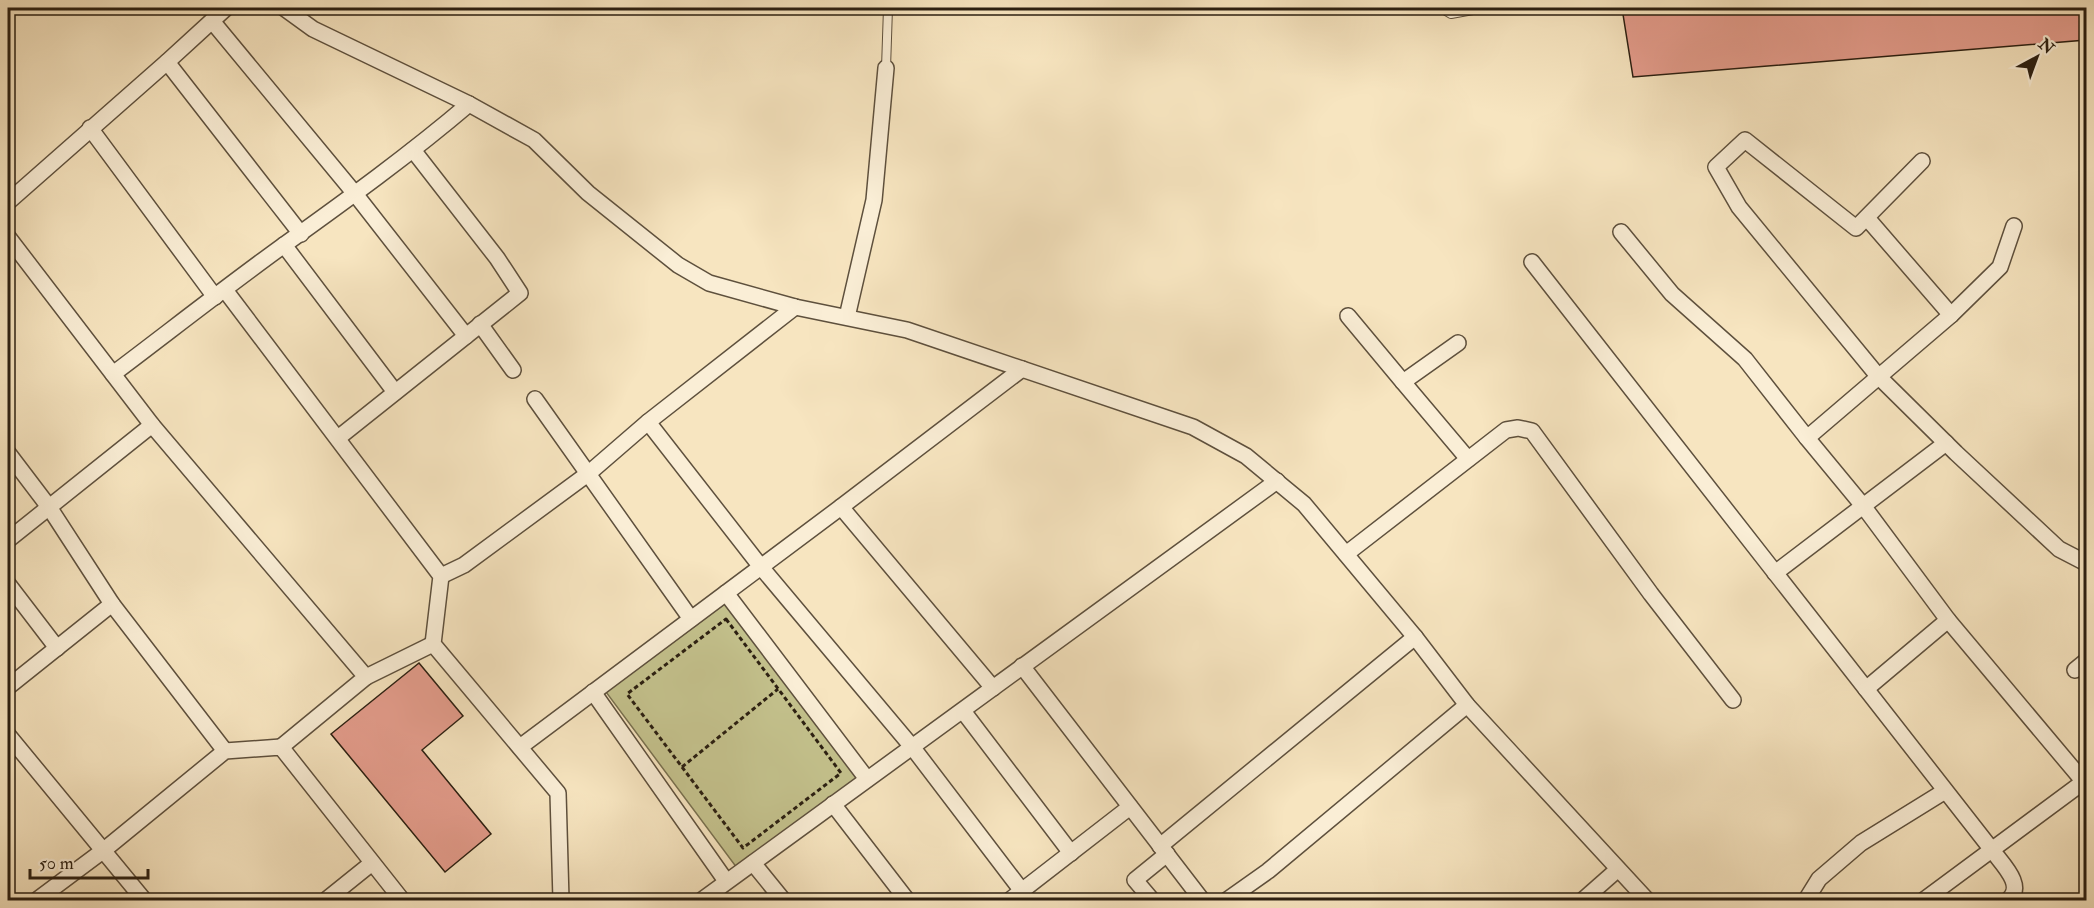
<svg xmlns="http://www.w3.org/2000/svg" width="2094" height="908" font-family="'IM FELL Double Pica',serif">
	<rect width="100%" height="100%" fill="#f7e5c0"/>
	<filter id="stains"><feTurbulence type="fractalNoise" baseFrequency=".00333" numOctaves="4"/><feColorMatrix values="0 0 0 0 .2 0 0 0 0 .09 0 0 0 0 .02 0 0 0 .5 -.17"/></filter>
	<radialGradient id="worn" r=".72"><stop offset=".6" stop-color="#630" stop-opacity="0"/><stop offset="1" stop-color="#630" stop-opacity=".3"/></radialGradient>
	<path fill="#c4c28d" stroke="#78704f" stroke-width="1.5" d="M725 604 859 779 737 868 606 692Z"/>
	<g fill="#e59d8d" stroke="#2b1f11" stroke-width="1.5">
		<path d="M1622 8H2086V40L1633 77Z"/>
		<path d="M419 663 463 716 422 750 491 834 445 872 331 734Z"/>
	</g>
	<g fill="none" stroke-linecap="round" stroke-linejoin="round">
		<defs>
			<g id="lane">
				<path d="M1441 8 1451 14 1484 8"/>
				<path d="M886 68 888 8"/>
			</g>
			<g id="street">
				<path d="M284 8 313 29 469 104 534 140 588 193 678 265 709 283 795 307 907 330 1193 427 1246 456 1304 504 1415 637 1467 705 1647 900"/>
				<path d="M212 21 356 195 466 336"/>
				<path d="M167 62 301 234"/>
				<path d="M90 128 215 297"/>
				<path d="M1922 161 1856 228 1745 140 1716 167 1739 207 1878 376 1956 453 2059 549 2086 563"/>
				<path d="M8 202 167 62 226 8"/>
				<path d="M1867 218 1951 315"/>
				<path d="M1621 232 1672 294 1745 359 1807 438 1864 507 1948 620"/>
				<path d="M8 237 152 425 366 677 281 747"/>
				<path d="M284 245 395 392"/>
				<path d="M1532 262 1992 850C2002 864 2026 886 2008 900"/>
				<path d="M225 290 441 576 433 644 558 793 561 900"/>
				<path d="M1348 316 1403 382"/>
				<path d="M847 317 874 200 886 68"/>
				<path d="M480 324 513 370"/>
				<path d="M1458 343 1403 382 1468 459"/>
				<path d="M113 374C170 331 226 287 284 245 348 199 409 155 469 104"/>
				<path d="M535 399 691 619"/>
				<path d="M648 422 761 567 913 748 1022 891"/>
				<path d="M338 438 520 293 497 258 413 150"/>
				<path d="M1807 438 1951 315 2000 267 2014 226"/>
				<path d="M8 453 49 507 112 604 225 751"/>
				<path d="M8 540 152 425"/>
				<path d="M1346 554 1506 430 1518 428 1532 431 1651 594 1733 700"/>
				<path d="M1775 573 1946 443"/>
				<path d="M441 576 464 565 589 473 648 422 795 307"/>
				<path d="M8 584 57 648"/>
				<path d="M726 593 867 779"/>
				<path d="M1022 666 1202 900"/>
				<path d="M2075 670 2086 661"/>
				<path d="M366 677 433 644"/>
				<path d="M8 687 112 604"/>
				<path d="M993 688 841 507 1022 369"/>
				<path d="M1866 689 1948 620 2084 782"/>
				<path d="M593 692 726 881"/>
				<path d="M963 711 1071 853"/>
				<path d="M8 735 144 900"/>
				<path d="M520 747 841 507"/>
				<path d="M833 804 907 900"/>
				<path d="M1160 846 1415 637"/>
				<path d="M753 863 783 900"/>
				<path d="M37 900 104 850 225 751 281 747 402 900"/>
				<path d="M326 900 372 863"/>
				<path d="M702 900 1277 481"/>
				<path d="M1010 900 1130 807"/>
				<path d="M1152 900 1135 880 1167 854"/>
				<path d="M1227 900 1268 871 1467 705"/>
				<path d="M1583 900 1617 870"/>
				<path d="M1806 900 1819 879 1861 843 1945 791"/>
				<path d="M1924 900 2086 780"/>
			</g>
		</defs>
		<use href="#lane" stroke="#5e503d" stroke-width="10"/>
		<use href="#street" stroke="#5e503d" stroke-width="18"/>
		<g stroke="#2b1f11" stroke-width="3" stroke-dasharray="4.5 3" stroke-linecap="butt">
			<path d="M726 619 841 773 743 848 627 694Z"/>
			<path d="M682 767 778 689"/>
		</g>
		<use href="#lane" stroke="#faeed6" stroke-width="8"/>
		<use href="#street" stroke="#faeed6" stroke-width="15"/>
	</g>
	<rect width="2094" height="908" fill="none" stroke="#f7e5c0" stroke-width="30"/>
	<rect x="9" y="9" width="2076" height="890" fill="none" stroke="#2b1f11" stroke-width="3"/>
	<rect x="15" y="15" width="2064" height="878" fill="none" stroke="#2b1f11" stroke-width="1.5"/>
	<g transform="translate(2037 57) rotate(41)" stroke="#faeed6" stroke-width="4.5" paint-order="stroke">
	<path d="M0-4.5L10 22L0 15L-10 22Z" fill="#2b1f11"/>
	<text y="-9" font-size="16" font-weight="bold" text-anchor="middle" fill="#2b1f11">N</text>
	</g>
	<path d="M30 869v9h118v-9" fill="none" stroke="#2b1f11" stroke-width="3"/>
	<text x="39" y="869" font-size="18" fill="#2b1f11" stroke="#faeed6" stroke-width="4.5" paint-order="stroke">50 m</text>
	<rect width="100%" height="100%" filter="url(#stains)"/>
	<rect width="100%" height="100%" fill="url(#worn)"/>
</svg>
